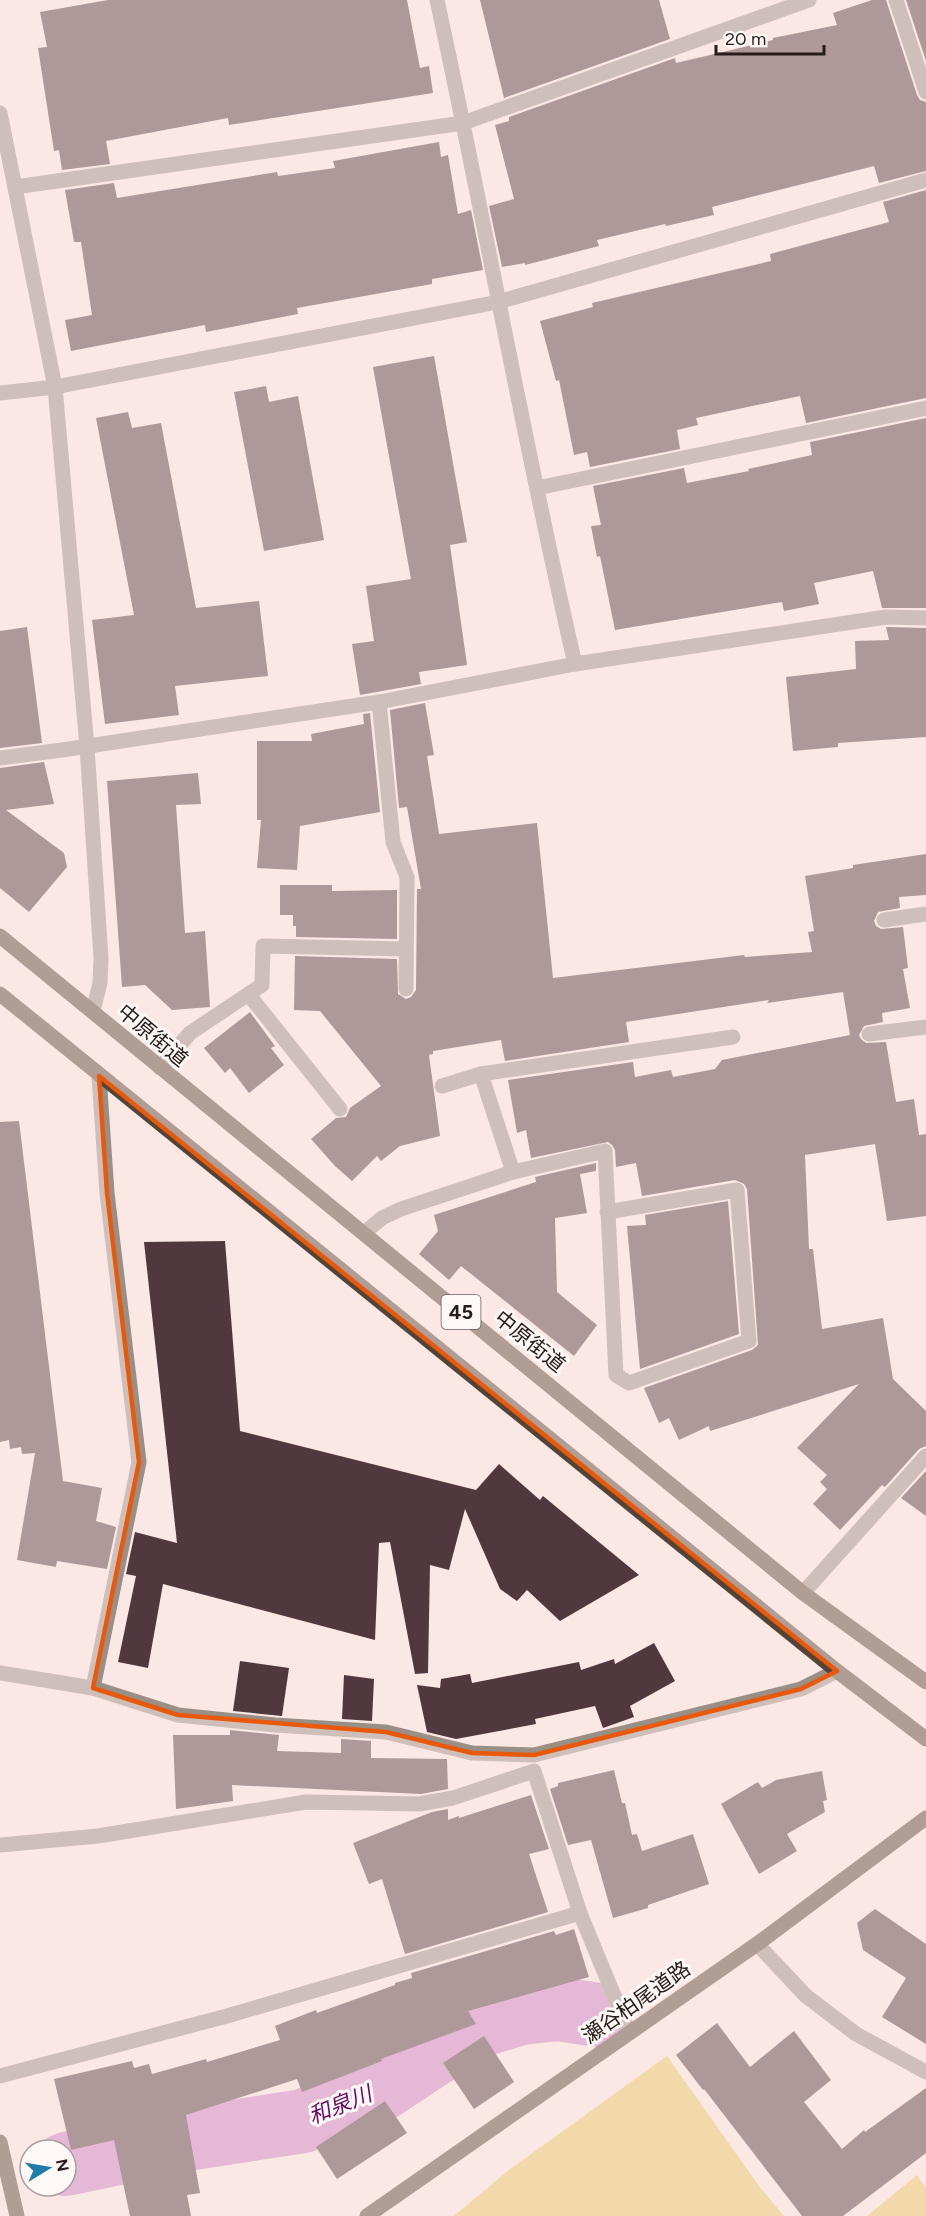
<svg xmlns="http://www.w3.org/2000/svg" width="926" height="2216" font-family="Figtree,'Noto Sans JP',sans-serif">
	<rect width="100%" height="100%" fill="#fbe7e3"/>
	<g fill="#e5c864">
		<path d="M667 2056 759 2186 784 2216H454L509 2170Z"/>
		<path d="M917 2175 926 2188V2216H867Z"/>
	</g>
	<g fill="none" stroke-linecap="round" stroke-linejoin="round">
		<path stroke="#c97fc4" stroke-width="64" d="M66 2164 180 2140 303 2121 383 2088 475 2027 521 2013 559 2009 598 2015"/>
	</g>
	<g fill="#51383f">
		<path d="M108 0H407L420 68 429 66 433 93 229 125 228 118 106 141 110 164 62 170 59 150 54 151 38 48 47 47 40 12Z"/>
		<path d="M480 0H659L670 39 504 98Z"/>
		<path d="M872 0H886L917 95 920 100 926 102V171L879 183 874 166 712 207 714 215 666 226 665 224 597 240 599 246 525 265V263L502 267 489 206 514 199 495 125 509 121V117L675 58 676 63 773 40V38L837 25 833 13Z"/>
		<path d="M906 0H926V61Z"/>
		<path d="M439 142 441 157 448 155 458 214 471 210 483 270 432 279V284L297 308 298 314 206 332 205 325 71 351 65 320 92 315 81 242H74L65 190 114 183 117 198 277 172 278 176 335 168 333 161Z"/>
		<path d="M926 190V398L806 423 800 396 696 418 698 425 677 430 680 449 590 467 587 452 574 455 559 380 556 381 540 321 593 307 592 303 771 261 770 254 889 222 883 202Z"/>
		<path d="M434 356 467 542 450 545 467 665 419 672 421 684 360 695 352 644 374 641 366 586 411 579 373 367Z"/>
		<path d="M266 386 269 402 298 396 324 540 264 551 234 392Z"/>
		<path d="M128 412 132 428 161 423 196 608 259 601 268 676 175 686 179 715 105 724 92 620 134 615 96 418Z"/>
		<path d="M926 418V608H882L873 571 814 583 819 604 784 611 782 602 615 630 600 556 597 557 591 526 601 525 593 486 684 468 687 483 749 471 748 469 812 455 810 442Z"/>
		<path d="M27 627 42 743 0 748V631Z"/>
		<path d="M886 627 926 628V737L838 743V747L793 751 786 677 856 669 855 641 889 640Z"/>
		<path d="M425 703 434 755 427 756 439 834 537 823 553 978 744 955 745 957 812 952 808 932 814 931 805 876 853 868V865L926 854V895L899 897 900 908 878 912 874 921 876 926 881 929 903 927 908 968 903 969 910 1008 882 1013 883 1022 864 1026 859 1035 861 1039 866 1043 886 1042 896 1102 914 1099 919 1135 926 1134V1216L887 1221 875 1144 805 1155 809 1249H813L822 1329 883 1318 893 1379 926 1411V1446L919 1449 885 1487 882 1485 840 1530 813 1504 827 1489 820 1482 827 1475 797 1448 859 1384 710 1431 709 1426 679 1440 669 1418 659 1423 644 1388 752 1350 758 1345 747 1189 744 1184 735 1180 642 1196 636 1163 616 1167 615 1150 612 1145 608 1142 531 1158 526 1130 517 1133 508 1080 633 1062 635 1077 671 1070 673 1077 715 1069 722 1060 850 1035 843 992 767 1003 769 1000 626 1022 629 1042 505 1061 501 1040 433 1051V1054L429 1055 440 1136 400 1146 381 1161 377 1156 352 1181 335 1166 311 1139 336 1118 346 1117 350 1108 381 1086 320 1011 294 1010 295 956 397 959 398 994 406 999 411 997 416 990 417 889H421L407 807 399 808 390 710Z"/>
		<path d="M370 713 380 812 300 826 297 870 257 868 261 820H257V741H312L311 734 364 724 363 714Z"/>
		<path d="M44 762 54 804 6 810 64 853 67 867 29 912 0 888V768Z"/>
		<path d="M198 773 201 804 176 805 185 933 205 931 210 1007 172 1010 145 985 122 987 107 781Z"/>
		<path d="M280 885H332V891L397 890V939L296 937V926H293V915H280Z"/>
		<path d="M250 1012 275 1046 271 1048 284 1065 249 1093 230 1068 225 1073 204 1048Z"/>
		<path d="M19 1121 63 1481 102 1488 96 1521 116 1527 107 1569 57 1561 56 1567 17 1560 35 1453 22 1454 21 1447 10 1449 9 1440 0 1442V1122Z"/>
		<path d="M596 1163V1171L580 1174 587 1213 555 1218 557 1292 597 1325 574 1356 461 1266 449 1280 419 1254 438 1231 434 1215 536 1182 535 1177Z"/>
		<path d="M728 1201 739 1334 640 1369 627 1226 646 1225 645 1215Z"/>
		<path d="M225 1241 240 1431 476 1490 499 1464 540 1500 543 1496 639 1575 560 1621 527 1590 517 1601 500 1589 465 1509 449 1570 430 1565 428 1673 415 1674 390 1542 379 1543 375 1640 163 1584 148 1668 118 1662 136 1576 126 1574 135 1532 177 1543 144 1242Z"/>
		<path d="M926 1471V1516L901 1498Z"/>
		<path d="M654 1643 675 1681 630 1706 634 1717 603 1728 595 1706 535 1719 536 1724 456 1739 427 1732 417 1685 440 1688 441 1679 470 1674 472 1683 579 1662 581 1670 614 1659 615 1664Z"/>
		<path d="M240 1661 289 1668 282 1716 233 1711Z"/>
		<path d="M344 1675 374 1679 372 1721 342 1719Z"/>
		<path d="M230 1730 279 1735 277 1751 341 1753V1739L371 1741V1758L447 1759 448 1789 421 1794 232 1785 233 1801 176 1809 173 1735H230Z"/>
		<path d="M614 1770 622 1803H625L632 1835 637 1834 642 1851 693 1834 709 1884 648 1905V1908L613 1918 591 1840 568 1845 550 1789 558 1786V1783Z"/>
		<path d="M822 1771 827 1800 823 1801 825 1812 787 1834 797 1851 759 1874 721 1804 758 1782 762 1788 776 1780Z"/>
		<path d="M531 1795 549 1849 529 1854 548 1912 405 1954 382 1879 369 1884 353 1843 432 1812 448 1809V1820L459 1816V1818Z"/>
		<path d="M875 1909 926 1944V2044L882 2017 906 1978 863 1950 857 1923Z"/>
		<path d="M574 1929 589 1977 468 2011 476 2024 381 2059 382 2061 302 2092 297 2079 186 2115 200 2193 187 2195 191 2216H130L114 2140 71 2150 54 2079 132 2061 134 2068 149 2064 152 2074 206 2059 207 2062 280 2040 275 2026 316 2010 317 2013 395 1985V1983L412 1978 411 1973 554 1931 556 1935Z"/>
		<path d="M717 2023 750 2067 794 2031 831 2080 804 2102 842 2149 864 2130 865 2132 926 2088V2153L843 2216H802L704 2089 703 2090 676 2055Z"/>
		<path d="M484 2036 514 2082 474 2109 443 2063Z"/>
		<path d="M385 2101 407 2133 337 2179 316 2147Z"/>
	</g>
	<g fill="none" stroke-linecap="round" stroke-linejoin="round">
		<g stroke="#988f87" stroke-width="15">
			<path d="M437 0C485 221 524 444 575 664"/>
			<path d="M896 0 926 92"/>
			<path d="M0 113 55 387 87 747 101 958 100 983 93 1011"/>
			<path d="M15 187 463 123 809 0"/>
			<path d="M0 393 55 387 498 302 926 180"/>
			<path d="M537 488 926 408"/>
			<path d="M379 702 393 842 407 877 406 989"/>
			<path d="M0 758 62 750 379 702 575 664 886 617 926 618"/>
			<path d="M884 920 926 914"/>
			<path d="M249 995 340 1109"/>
			<path d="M869 1034 926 1027"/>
			<path d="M160 1068 190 1033 262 985 263 946 406 949"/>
			<path d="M442 1086 481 1074"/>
			<path d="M513 1172 481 1074 733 1037"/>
			<path d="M364 1233 382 1218 401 1209 513 1172 605 1151 616 1375 629 1383 749 1341 737 1190 607 1212"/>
			<path d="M803 1593 926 1456"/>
			<path d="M0 1673 93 1688 178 1715 275 1725 386 1732 472 1753 534 1755 801 1689 837 1671"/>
			<path d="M93 1688 139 1462 107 1193 99 1076"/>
			<path d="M0 1845 98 1836 306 1802 419 1804 453 1798 534 1771 580 1913"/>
			<path d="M757 1944 806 1996 856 2034 926 2072"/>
			<path d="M0 2076 227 2016 580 1913 629 2032"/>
		</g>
		<g stroke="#544437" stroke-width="15">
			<path d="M0 936 803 1593 926 1682"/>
			<path d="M0 994 837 1671 926 1739"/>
			<path d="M0 2142 17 2216"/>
			<path d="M367 2216 757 1944 926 1818"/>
		</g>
	</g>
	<path d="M0 0H926V2216H0ZM99 1076 837 1671 801 1689 534 1755 472 1753 386 1732 178 1715 93 1688 139 1462 107 1193Z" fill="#fbe7e3" fill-opacity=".55" fill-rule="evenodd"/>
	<path fill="none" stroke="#e8590c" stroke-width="4.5" stroke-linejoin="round" d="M99 1076 837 1671 801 1689 534 1755 472 1753 386 1732 178 1715 93 1688 139 1462 107 1193Z"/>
	<g text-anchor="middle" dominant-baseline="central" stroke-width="6" stroke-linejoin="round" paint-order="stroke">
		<rect fill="#fef8f7" stroke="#685e5c" stroke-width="1.5" x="441.5" y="1295" width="39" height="34" rx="4.5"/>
		<g font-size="20" font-weight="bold" fill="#271c1a">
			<text x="461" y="1312">45</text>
		</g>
		<g font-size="21" fill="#271c1a" stroke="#fef8f7">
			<text transform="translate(153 1035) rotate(40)">中原街道</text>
			<text transform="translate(530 1341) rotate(39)">中原街道</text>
			<text transform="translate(636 2002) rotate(-35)">瀬谷柏尾道路</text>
		</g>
		<g font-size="22" font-style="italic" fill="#690b66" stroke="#fef8f7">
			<text transform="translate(340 2105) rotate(-22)">和泉川</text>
		</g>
	</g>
	<g transform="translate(48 2168) rotate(79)"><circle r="28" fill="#fef8f7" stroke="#a8a09f" stroke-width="1.5"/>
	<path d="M0-4.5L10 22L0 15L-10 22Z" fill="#1f7ba8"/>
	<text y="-9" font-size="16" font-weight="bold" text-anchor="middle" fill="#271c1a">N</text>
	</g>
	<path d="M716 45v9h108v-9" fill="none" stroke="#271c1a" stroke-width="3"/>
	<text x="725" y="45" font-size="18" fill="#271c1a" stroke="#fef8f7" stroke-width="4.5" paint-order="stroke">20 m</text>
</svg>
